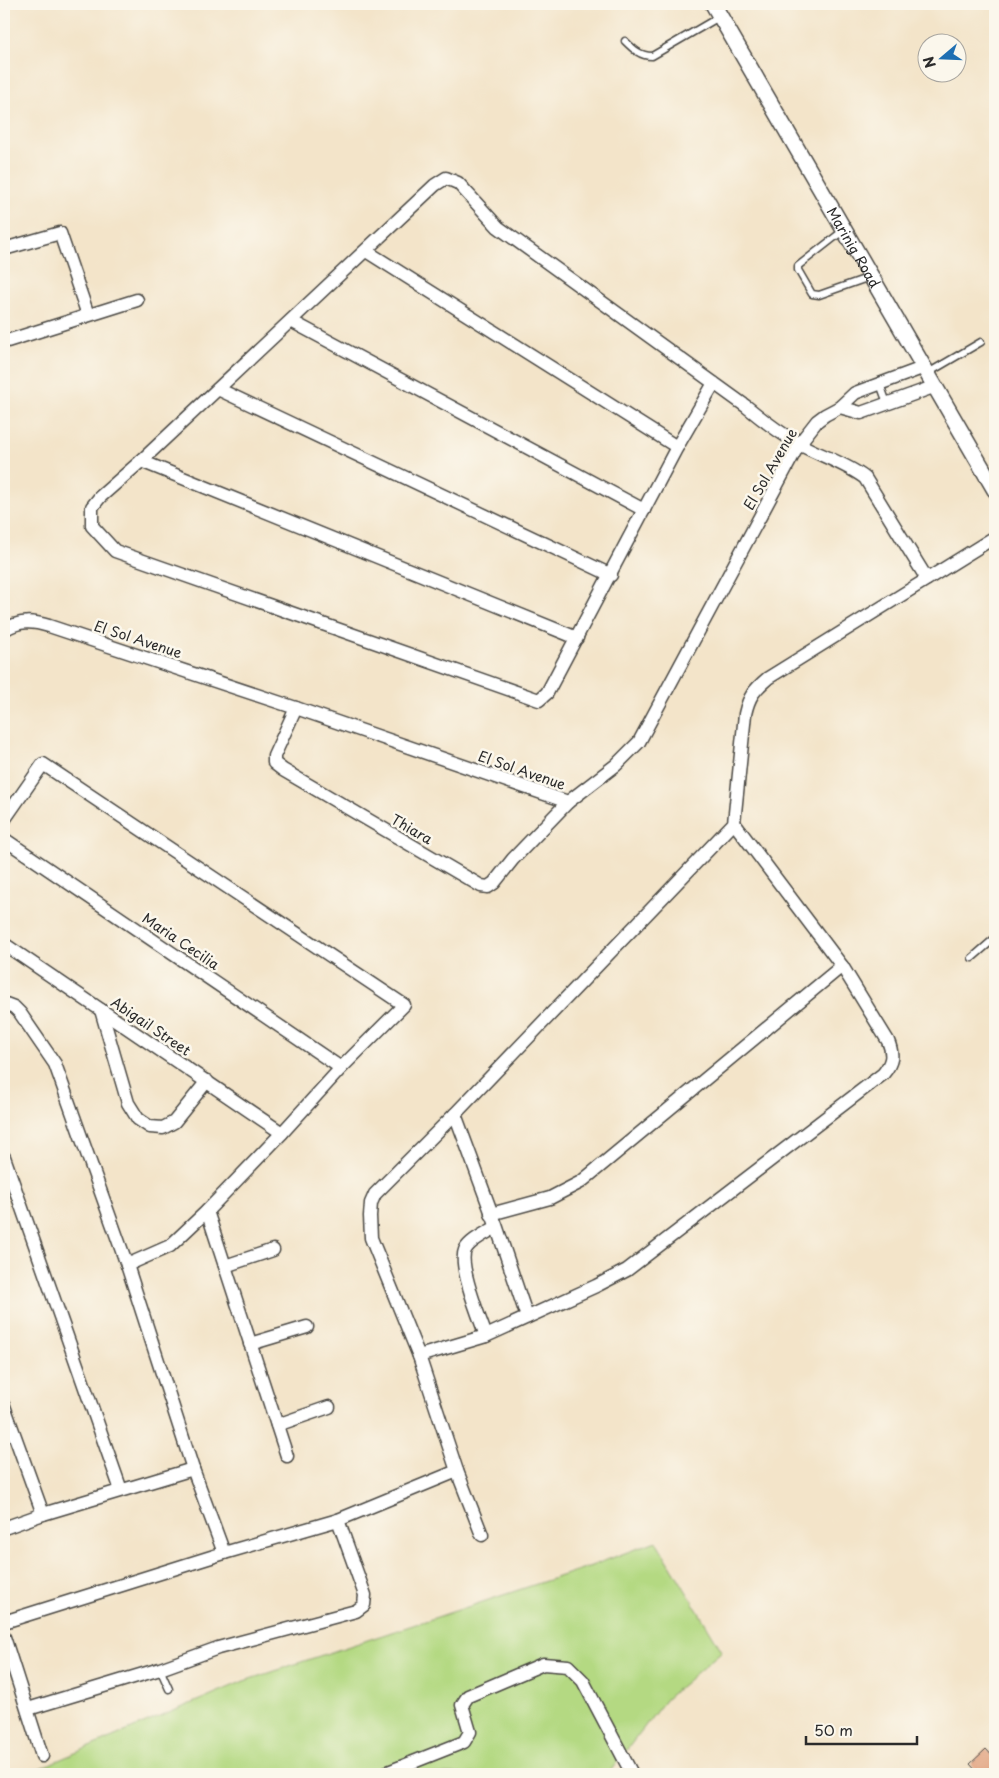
<svg xmlns="http://www.w3.org/2000/svg" width="999" height="1778" font-family="'Playpen Sans',sans-serif">
	<rect width="100%" height="100%" fill="#fbf7ec"/>
	<filter id="ink" filterUnits="userSpaceOnUse"><feTurbulence type="fractalNoise" baseFrequency=".02" numOctaves="2"/><feDisplacementMap in="SourceGraphic" scale="10" xChannelSelector="R" yChannelSelector="G"/><feConvolveMatrix kernelMatrix="1 2 1 2 8 2 1 2 1" color-interpolation-filters="sRGB"/></filter>
	<filter id="wash" filterUnits="userSpaceOnUse"><feTurbulence type="fractalNoise" baseFrequency=".0096" numOctaves="4" result="noise"/><feDisplacementMap in="SourceGraphic" scale="20" xChannelSelector="R" yChannelSelector="G"/><feGaussianBlur stdDeviation="1.12" result="paint"/><feColorMatrix in="noise" values="0 0 0 0 0 0 0 0 0 0 0 0 0 0 0 0 0 1.4 0 .05"/><feComposite in="paint" operator="in"/></filter>
	<g filter="url(#wash)">
		<rect width="100%" height="100%" fill="#f3e4c9"/>
		<path fill="#b4d982" stroke="#708256" d="M656 1541 722 1651 666 1699 608 1774H26L244 1681 591 1566Z"/>
		<g id="blocks">
			<g fill="#e1a27f">
				<path d="M986 1749 995 1759V1774H979L970 1764Z"/>
				<path d="M974 1769 978 1774H968Z"/>
			</g>
		</g>
	</g>
	<g filter="url(#ink)">
		<use href="#blocks" fill-opacity="0" stroke="#494743" stroke-width="1"/>
		<g fill="none" stroke-linecap="round" stroke-linejoin="round">
			<defs>
				<g id="service">
					<path d="M625 41C633 49 640 56 652 56L719 17"/>
					<path d="M844 230 798 266V270L812 294 819 295 870 277"/>
					<path d="M928 373 981 342"/>
					<path d="M880 384 887 403"/>
					<path d="M972 958 995 938"/>
					<path d="M160 1669 169 1689"/>
				</g>
				<g id="minor">
					<path d="M4 249 60 233 88 315"/>
					<path d="M366 251 677 447"/>
					<path d="M291 321 644 510"/>
					<path d="M4 342 137 300"/>
					<path d="M714 383 677 447 547 693 539 700 115 551 92 526V507L100 497 141 461 435 185 446 178 458 183 498 227 747 407C764 421 780 433 799 444 821 456 845 463 865 478L927 579"/>
					<path d="M218 389 611 575"/>
					<path d="M840 407 861 413 936 386"/>
					<path d="M141 461 577 638"/>
					<path d="M4 630C20 620 32 621 49 626L296 708 568 802 616 765 639 742 799 444 817 421 825 415 840 407 855 393 925 367"/>
					<path d="M296 708 274 756V763L283 770 481 886 488 887 494 883 513 859 568 802"/>
					<path d="M4 820 43 764 404 1005 341 1068 282 1133 207 1211 170 1246 127 1265"/>
					<path d="M4 839 341 1068"/>
					<path d="M4 944 282 1133"/>
					<path d="M4 1005 6 1004 14 1007 20 1013 55 1064 127 1265 193 1469 224 1553"/>
					<path d="M101 1010 128 1103 138 1119 150 1127 163 1128 174 1122 207 1081"/>
					<path d="M455 1114 496 1225 527 1317"/>
					<path d="M4 1157 121 1490"/>
					<path d="M207 1211 287 1456"/>
					<path d="M491 1214 550 1198 581 1182 842 966"/>
					<path d="M225 1266 273 1250"/>
					<path d="M486 1336C480 1319 458 1266 465 1250 470 1240 487 1233 496 1227"/>
					<path d="M250 1344 307 1327"/>
					<path d="M419 1356 486 1336 596 1286 627 1270 883 1074C892 1063 894 1055 888 1041L842 966 734 823"/>
					<path d="M4 1406 43 1514"/>
					<path d="M277 1425 329 1407"/>
					<path d="M4 1528 43 1514 193 1469"/>
					<path d="M482 1535 457 1471 419 1356 371 1238 370 1216 371 1203 375 1194 455 1114 734 823 745 714C749 696 754 690 768 678L995 537"/>
					<path d="M4 1622 224 1553 338 1520 457 1471"/>
					<path d="M4 1637 42 1756"/>
					<path d="M28 1709 160 1669 218 1648 356 1611 364 1605 365 1595 338 1520"/>
					<path d="M383 1774 464 1742 470 1732 462 1705 468 1696 543 1664 568 1666 583 1681 632 1774"/>
				</g>
				<g id="tertiary">
					<path id="s1" d="M713 4 995 490"/>
				</g>
			</defs>
			<use href="#service" stroke="#494743" stroke-width="9"/>
			<use href="#minor" stroke="#494743" stroke-width="15"/>
			<use href="#tertiary" stroke="#494743" stroke-width="18"/>
			<use href="#service" stroke="#fff" stroke-width="6"/>
			<use href="#minor" stroke="#fff" stroke-width="12"/>
			<use href="#tertiary" stroke="#fff" stroke-width="15"/>
		</g>
	</g>
	<g text-anchor="middle" dominant-baseline="central" stroke-width="5" stroke-linejoin="round" paint-order="stroke">
		<g font-size="14" fill="#2b2b2b" stroke="#fbf7ec">
			<text stroke="none"><textPath href="#s1" startOffset="281">Marinig Road</textPath></text>
			<text transform="translate(770 469) rotate(-60)">El Sol Avenue</text>
			<text transform="translate(138 639) rotate(18)">El Sol Avenue</text>
			<text transform="translate(522 770) rotate(19)">El Sol Avenue</text>
			<text transform="translate(412 829) rotate(30)">Thiara</text>
			<text transform="translate(181 941) rotate(34)">Maria Cecilia</text>
			<text transform="translate(151 1026) rotate(34)">Abigail Street</text>
		</g>
	</g>
	<rect width="999" height="1778" fill="none" stroke="#fbf7ec" stroke-width="20"/>
	<g transform="translate(942 58) rotate(251)"><circle r="24" fill="#fbf7ec" stroke="#a8a59f"/>
	<path d="M0-4L9 19L0 12L-9 19Z" fill="#1f6fb2"/>
	<text y="-8" font-size="14" font-weight="bold" text-anchor="middle" fill="#2b2b2b">N</text>
	</g>
	<path d="M806 1736v8h111v-8" fill="none" stroke="#2b2b2b" stroke-width="2.5"/>
	<text x="814" y="1736" font-size="15" fill="#2b2b2b" stroke="#fbf7ec" stroke-width="4" paint-order="stroke">50 m</text>
</svg>
